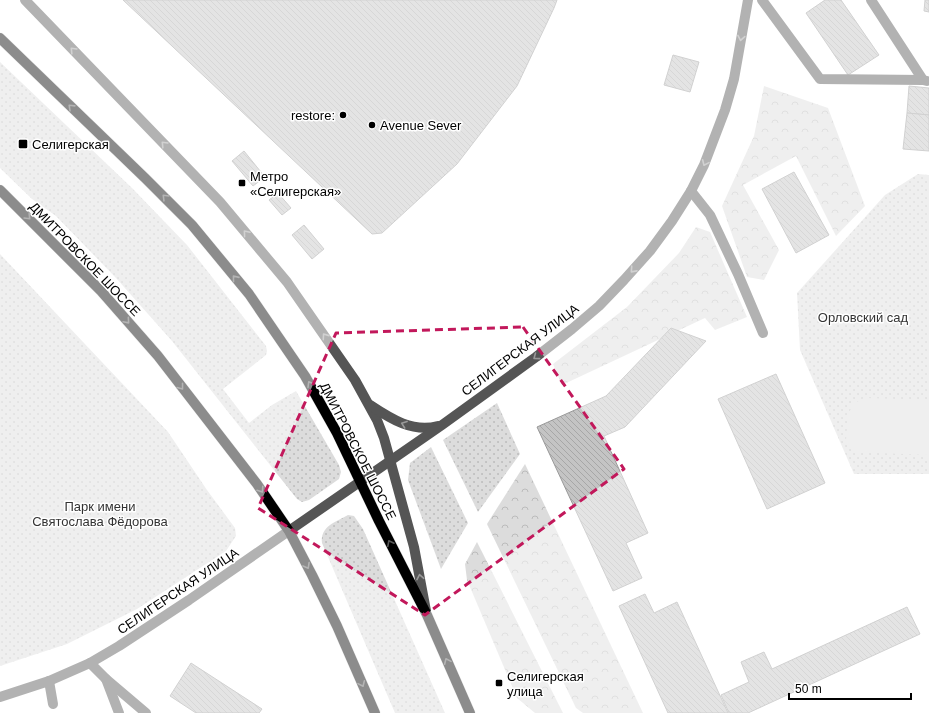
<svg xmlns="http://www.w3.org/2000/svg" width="929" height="713" font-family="Arial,sans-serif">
	<defs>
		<pattern id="grass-dots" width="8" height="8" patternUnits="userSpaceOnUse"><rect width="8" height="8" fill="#dcdcdc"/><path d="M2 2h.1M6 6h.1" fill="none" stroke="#bbb" stroke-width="1.8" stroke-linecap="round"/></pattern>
		<pattern id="forest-crowns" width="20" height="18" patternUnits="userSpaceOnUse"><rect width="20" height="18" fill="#dcdcdc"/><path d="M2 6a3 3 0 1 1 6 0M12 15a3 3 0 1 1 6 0" fill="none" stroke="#bbb"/></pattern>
		<pattern id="building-back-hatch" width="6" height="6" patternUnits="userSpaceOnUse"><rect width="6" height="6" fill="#c4c4c4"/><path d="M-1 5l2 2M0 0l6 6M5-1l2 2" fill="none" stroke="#a7a7a7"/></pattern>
	</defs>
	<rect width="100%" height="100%" fill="#fff"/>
	<g fill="url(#grass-dots)">
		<path d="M0 62 132 188 187 245 266 346 267 351 266 355 223 389 249 423 272 405 296 391 339 465 341 472 339 479 309 500 302 502 297 499 172 341 116 278 56 216 32 199 0 168Z"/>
		<path d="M918 174 929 175V474H854L800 350 797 293 885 195Z"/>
		<path d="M0 254 168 432 207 490 235 528 236 536 226 551 137 609 67 644 0 666Z"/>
		<path d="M497 403 520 454 478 512 443 440Z"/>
		<path d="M431 447 468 523 441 569 408 480 410 463Z"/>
		<path d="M348 515 354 516 363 529 445 713H395L322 543C320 526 336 522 348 515Z"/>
	</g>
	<g fill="url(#forest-crowns)">
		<path d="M764 86 828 108 865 206 836 236 796 156 743 185 779 250 764 280 747 277 722 206 754 136Z"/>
		<path d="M696 227 710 232 747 317 715 330 705 318 562 385 553 364 627 307 679 253Z"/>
		<path d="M525 464 643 713H583L576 708 487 524Z"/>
		<path d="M477 542 563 713H535L517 698 467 580 465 564Z"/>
	</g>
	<path fill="#dcdcdc" d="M864 398 929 400V455L856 452 849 448 846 441 848 415 853 404Z"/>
	<g fill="url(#building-back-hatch)" stroke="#999">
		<path d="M123 0H557L554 8 517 86 457 164 382 233 372 234Z"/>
		<path d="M825 0H841L879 55 848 75 806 13Z"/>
		<path d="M925 0H929V12L924 11Z"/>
		<path d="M673 55 699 62 690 92 664 85Z"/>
		<path d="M909 86 929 88V115L907 113Z"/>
		<path d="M907 113 929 115V151L903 149Z"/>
		<path d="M244 151 265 177 253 186 232 161Z"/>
		<path d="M794 172 829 235 796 253 762 189Z"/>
		<path d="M278 193 291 208 282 215 269 200Z"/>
		<path d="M304 225 324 249 312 259 292 235Z"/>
		<path d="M671 328 706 341 625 427 604 436 648 533 626 543 642 578 613 591 537 427 606 396Z"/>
		<path d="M776 374 825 483 767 509 718 399Z"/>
		<path d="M645 594 654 613 677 602 728 713H668L619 606Z"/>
		<path d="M907 607 920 634 748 713H729L721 695 749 682 741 662 764 652 772 669Z"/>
		<path d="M191 663 262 709 259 713H196L170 696Z"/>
	</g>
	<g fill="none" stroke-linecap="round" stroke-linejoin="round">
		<defs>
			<g id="major">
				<path d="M0 38 145 178 192 225 249 294 305 376 337 433 379 521 427 615 470 713"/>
				<path d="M0 190 101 291 158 356 257 484 289 531 312 575 337 626 375 713"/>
			</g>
		</defs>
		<use href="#major" stroke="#dbdbdb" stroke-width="11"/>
		<g stroke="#555" stroke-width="10">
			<path d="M25 0 220 202 287 282 355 380 377 420 384 438 414 547 426 611"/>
			<path d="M762 0 820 79 923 80"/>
			<path d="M871 0 923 80 927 81"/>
			<path d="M691 191 710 215 738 274 763 333"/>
			<path d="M370 405C391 419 413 433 438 426"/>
			<path d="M90 663 106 679 146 713"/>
			<path d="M106 679 119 713"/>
			<path d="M49 681 53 704"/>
			<path d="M0 697 49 681 90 663 119 646 189 600 442 425 536 357 572 329 599 306 624 280 650 251 672 221 691 191 704 165 725 110 734 79 748 0"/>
		</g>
		<use href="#major" stroke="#000" stroke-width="10"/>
	</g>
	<defs><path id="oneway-chevron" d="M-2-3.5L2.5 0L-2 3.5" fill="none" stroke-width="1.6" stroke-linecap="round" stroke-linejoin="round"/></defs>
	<g stroke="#999">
		<use href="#oneway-chevron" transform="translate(741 38) rotate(100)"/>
		<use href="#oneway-chevron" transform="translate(73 50) rotate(-134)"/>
		<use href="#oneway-chevron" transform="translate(164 144) rotate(-134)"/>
		<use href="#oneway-chevron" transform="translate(705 163) rotate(114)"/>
		<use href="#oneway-chevron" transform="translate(246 233) rotate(-130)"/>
		<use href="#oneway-chevron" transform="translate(633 270) rotate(132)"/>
		<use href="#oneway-chevron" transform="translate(325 336) rotate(-125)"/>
		<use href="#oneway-chevron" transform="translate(536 357) rotate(143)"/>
		<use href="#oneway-chevron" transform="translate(404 424) rotate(-160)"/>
		<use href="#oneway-chevron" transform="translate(420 577) rotate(-101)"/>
	</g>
	<g stroke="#595959">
		<use href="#oneway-chevron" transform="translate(71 107) rotate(-136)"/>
		<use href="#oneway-chevron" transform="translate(165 197) rotate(-135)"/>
		<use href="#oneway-chevron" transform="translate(28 217) rotate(46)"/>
		<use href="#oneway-chevron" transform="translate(235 278) rotate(-129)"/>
		<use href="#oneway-chevron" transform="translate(127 321) rotate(49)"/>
		<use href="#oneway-chevron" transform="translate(310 384) rotate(-120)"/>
		<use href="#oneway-chevron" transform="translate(181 387) rotate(52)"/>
		<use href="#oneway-chevron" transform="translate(261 490) rotate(56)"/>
		<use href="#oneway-chevron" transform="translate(390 543) rotate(-117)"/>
		<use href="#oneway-chevron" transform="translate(307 566) rotate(61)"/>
		<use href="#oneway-chevron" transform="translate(447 661) rotate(-114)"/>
		<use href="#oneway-chevron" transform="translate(362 684) rotate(66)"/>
	</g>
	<path d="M0 0H929V713H0ZM523 327 624 469 425 615 258 508 336 333Z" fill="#fff" fill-opacity=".55" fill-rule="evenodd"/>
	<path fill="none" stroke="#c2185b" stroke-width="3" stroke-dasharray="8 5" stroke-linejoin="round" d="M523 327 624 469 425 615 258 508 336 333Z"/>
	<g fill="#000" stroke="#fff" stroke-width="1.5">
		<circle cx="343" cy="115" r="4"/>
		<circle cx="372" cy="125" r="4"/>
		<rect x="18" y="139" width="10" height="10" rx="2"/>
		<rect x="238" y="179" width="8" height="8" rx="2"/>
		<rect x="495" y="679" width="8" height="8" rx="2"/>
	</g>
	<g text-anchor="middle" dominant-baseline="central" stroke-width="3" stroke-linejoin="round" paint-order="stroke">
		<g font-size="13" fill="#000" stroke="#fff" text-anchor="start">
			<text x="335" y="115" text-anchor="end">restore:</text>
			<text x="380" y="125">Avenue Sever</text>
			<text x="32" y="144">Селигерская</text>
			<text x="250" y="176">Метро<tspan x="250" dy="15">«Селигерская»</tspan></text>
			<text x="507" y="676">Селигерская<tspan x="507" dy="15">улица</tspan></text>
		</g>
		<g font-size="13" fill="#000" stroke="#fff">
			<text transform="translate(85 259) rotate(46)">ДМИТРОВСКОЕ ШОССЕ</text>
			<text transform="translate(520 350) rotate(-37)">СЕЛИГЕРСКАЯ УЛИЦА</text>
			<text transform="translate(358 451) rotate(63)">ДМИТРОВСКОЕ ШОССЕ</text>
			<text transform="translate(178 591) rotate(-34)">СЕЛИГЕРСКАЯ УЛИЦА</text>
		</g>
		<g font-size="13" fill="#333" stroke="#fff">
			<text x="863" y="317">Орловский сад</text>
			<text x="100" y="506">Парк имени<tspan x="100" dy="15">Святослава Фёдорова</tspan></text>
		</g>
	</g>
	<path d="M789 693v6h122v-6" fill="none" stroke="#000000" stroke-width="2"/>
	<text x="795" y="693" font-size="12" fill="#000000" stroke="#ffffff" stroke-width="3" paint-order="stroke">50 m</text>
</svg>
